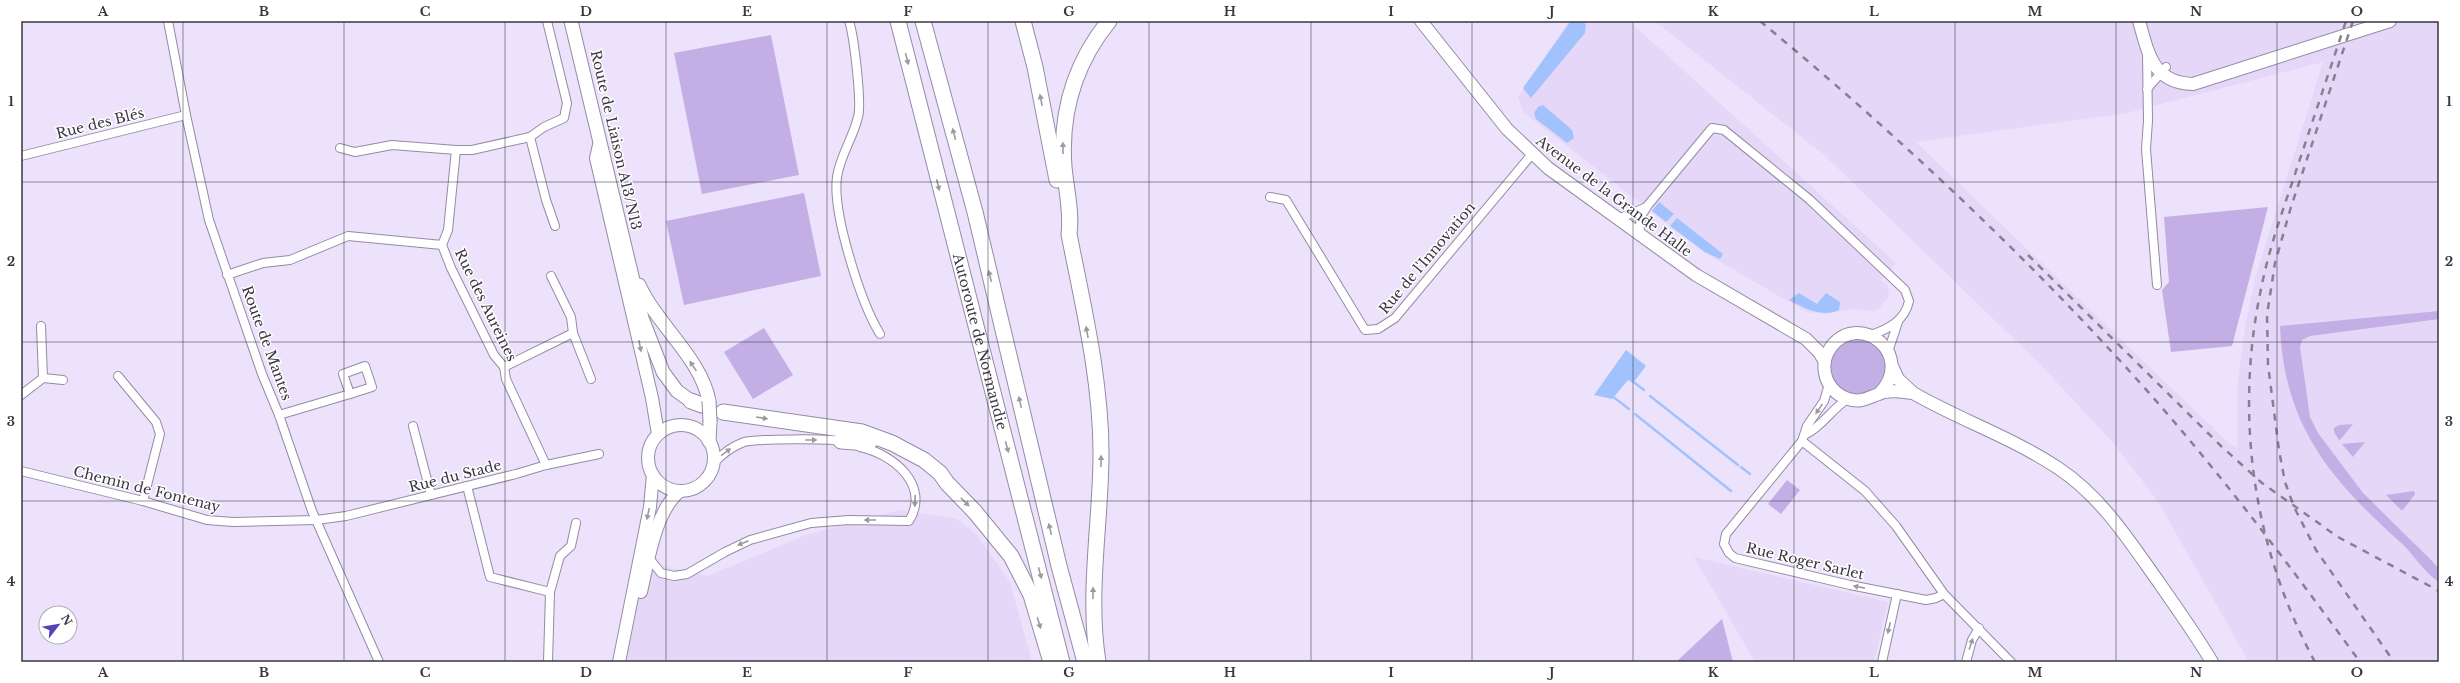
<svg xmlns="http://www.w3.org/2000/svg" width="2460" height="683" font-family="'Libre Baskerville',serif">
	<rect width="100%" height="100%" fill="#ece2fc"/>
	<g fill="#e4d7f8" fill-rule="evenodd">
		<path d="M1569 21H1629L1896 263 1881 280 1888 286 1889 297 1877 310 1873 311 1852 309 1825 314 1807 312 1705 253 1523 112 1518 97Z"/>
		<path d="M1655 21H2439V662H2249L2157 500 2116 446 2039 363 1823 154ZM2323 62 2256 275 2245 328 2238 379 2237 449 2220 435 1916 142 2127 113Z"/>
		<path d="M900 510 957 519 977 535 1010 582 1032 662H613L642 562 708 576 806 535Z"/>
		<path d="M1694 557 1888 602 1874 662H1755Z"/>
	</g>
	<g fill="#c4aee6">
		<path d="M771 35 799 175 702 194 674 53Z"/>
		<path d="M804 193 821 276 684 305 666 221Z"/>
		<path d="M2268 207 2232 346 2171 352 2162 290 2169 282 2164 217Z"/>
		<path d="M2439 311V319L2310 336 2302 340 2300 347 2310 417 2318 433 2363 493 2433 562 2439 569V582C2423 572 2413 553 2399 541 2328 477 2284 424 2280 326Z"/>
		<path d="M764 328 793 375 753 399 724 352Z"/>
		<circle cx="1859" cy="367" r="28"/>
		<path d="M2353 424 2341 439 2339 440 2334 432V428L2339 425Z"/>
		<path d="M2365 442 2353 457 2342 444Z"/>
		<path d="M1787 480 1800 490 1781 514 1768 504Z"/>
		<path d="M2414 491 2415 494 2403 510H2401L2386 495Z"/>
		<path d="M1722 619 1733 662H1676Z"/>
	</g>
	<g fill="#a2c2fe">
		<path d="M1571 21H1583L1586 25 1585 33 1531 98 1523 88Z"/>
		<path d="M1543 105 1572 130 1574 138 1567 143 1536 119 1534 113 1538 107Z"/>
		<path d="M1659 202 1674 214 1666 222 1652 211Z"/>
		<path d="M1677 218 1723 254 1720 259 1705 252 1670 226Z"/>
		<path d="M1799 293 1817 304 1826 293 1840 302 1839 310C1822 318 1804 308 1789 300Z"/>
		<path d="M1626 350 1646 366 1633 383 1628 380 1612 399 1594 395Z"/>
	</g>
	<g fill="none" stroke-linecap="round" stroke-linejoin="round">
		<g stroke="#a2c2fe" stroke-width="2.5">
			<path d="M1631 380 1644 390"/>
			<path d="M1612 396 1629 409"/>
			<path d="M1650 396 1738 465"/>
			<path d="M1635 414 1731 491"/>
			<path d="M1741 467 1750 474"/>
		</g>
		<defs>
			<g id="street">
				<path d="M168 21 186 115 209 220 262 374 279 415 312 511 379 662"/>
				<path d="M849 21C854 36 862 104 858 117 853 138 840 156 837 177 832 213 861 303 880 334"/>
				<path d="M2147 53 2148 121 2146 149 2157 285"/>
				<path d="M2147 89 2166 67"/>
				<path d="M530 137 546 200 555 226"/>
				<path d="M340 148 355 152 392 145 456 150"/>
				<path d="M21 156 186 115"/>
				<path d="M1270 197 1286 200 1365 330 1378 329 1395 318 1532 154"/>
				<path d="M1618 219 1644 208"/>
				<path d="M1639 235 1641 216 1648 205 1712 128 1724 130 1809 199 1905 290 1909 301C1905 321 1888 329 1871 335"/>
				<path d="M227 275 263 263 290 260 348 236 442 245"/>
				<path d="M551 276 571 317 573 333 591 379"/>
				<path d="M1888 352 1898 322"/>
				<path d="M365 366 372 387 350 394 343 374Z"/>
				<path d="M504 367 573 333"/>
				<path d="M118 376 156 422 160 434 143 501"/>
				<path d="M43 378 63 380"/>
				<path d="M1829 384 1824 401 1807 426 1802 441 1865 491 1896 526 1944 594 2011 662"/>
				<path d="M21 395 43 378 41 326"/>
				<path d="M279 415 350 394"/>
				<path d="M413 426 431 495"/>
				<path d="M1806 434C1823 426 1832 408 1848 399"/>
				<path d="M1802 441 1726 534 1724 544 1729 553 1735 558 1850 585 1926 600 1936 598 1944 594"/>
				<path d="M714 463C722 454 733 446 744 442 755 439 835 438 844 442"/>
				<path d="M546 465 506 379 504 367 494 355 451 268 442 245 448 230 456 150H472L530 137 544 127 564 118 567 103 547 21"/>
				<path d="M21 471 143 501 207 520 233 522 316 520 346 516 516 474 546 465 599 454"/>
				<path d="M467 486 490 577 550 592 548 662"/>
				<path d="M649 558 661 573 674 576 687 574 725 552 750 540 811 523 849 520 909 521C931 485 893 454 860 447"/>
				<path d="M550 592 560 556 571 546 576 523"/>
				<path d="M1882 662 1897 594"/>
				<path d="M1966 662 1972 640 1979 628"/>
			</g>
			<g id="secondary">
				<path d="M1421 21 1507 129 1548 168 1696 275 1806 339 1819 352 1825 362"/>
				<path d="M2139 21C2148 52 2152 83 2193 84L2390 21"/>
				<path d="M599 145 596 158 652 398 658 434"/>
				<path d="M1892 366 1898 379 1913 393C1960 420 2013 438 2058 468 2102 497 2130 542 2160 584 2178 610 2196 635 2212 662"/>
				<path d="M1879 394C1917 356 1860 309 1831 347 1826 354 1823 364 1825 373 1827 385 1836 395 1848 399 1863 404 1872 395 1885 392 1895 390 1903 392 1913 393"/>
				<circle cx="681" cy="458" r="33"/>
				<path d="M641 592C648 562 655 511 680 491"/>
				<path d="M619 662 650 507 653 475"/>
			</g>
			<g id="primary">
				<path d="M571 21 642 318 663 372 677 391 691 401"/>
				<path d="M639 285C657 325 701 358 709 401"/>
				<path d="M709 441 710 422"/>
			</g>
			<g id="highway">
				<path id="s1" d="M898 21 1062 662"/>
				<path d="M923 21 975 212 1059 566 1085 662"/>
				<path d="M1023 21 1035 67 1057 180"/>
				<path d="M691 401 702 405"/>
				<path d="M723 412 862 432 892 443 924 460 940 473 947 483 975 512 1011 556 1031 595 1051 662"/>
				<path d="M841 441 869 443"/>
				<path d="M1098 662C1087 592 1101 523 1101 453 1101 379 1083 306 1069 234 1072 212 1066 189 1064 167 1060 112 1075 63 1109 21"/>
			</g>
		</defs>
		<use href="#street" stroke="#948ba3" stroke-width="10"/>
		<use href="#secondary" stroke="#948ba3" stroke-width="14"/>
		<use href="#primary" stroke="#948ba3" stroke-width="15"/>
		<use href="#highway" stroke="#948ba3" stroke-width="17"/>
		<use href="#street" stroke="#fff" stroke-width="8"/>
		<use href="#secondary" stroke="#fff" stroke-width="12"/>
		<use href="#primary" stroke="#fff" stroke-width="13"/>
		<use href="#highway" stroke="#fff" stroke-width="15"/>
		<g stroke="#868091" stroke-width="2.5" stroke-dasharray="7 7" stroke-linecap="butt">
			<path d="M1760 21C1899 136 2030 259 2150 394 2225 479 2293 570 2360 662"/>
			<path d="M2353 21 2291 207 2275 263 2267 315 2268 365 2279 450 2285 482 2294 507 2316 550 2394 662"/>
			<path d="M2028 255 2221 446 2262 483 2338 537 2439 591"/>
			<path d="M2315 662C2253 548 2234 416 2261 289 2268 253 2280 218 2292 183 2310 129 2328 75 2346 21"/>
		</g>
		<defs>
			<path id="primary-bridge" d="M709 401 710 422"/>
		</defs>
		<use href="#primary-bridge" stroke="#948ba3" stroke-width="15" stroke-linecap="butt"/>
		<use href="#primary-bridge" stroke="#fff" stroke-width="13"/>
	</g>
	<defs><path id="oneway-solid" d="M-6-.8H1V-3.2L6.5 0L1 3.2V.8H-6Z"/></defs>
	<g fill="#9c9aa0">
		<use href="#oneway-solid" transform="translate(907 59) rotate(76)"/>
		<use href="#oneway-solid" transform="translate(1041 100) rotate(-101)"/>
		<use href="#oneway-solid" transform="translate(954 134) rotate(-105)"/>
		<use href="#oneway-solid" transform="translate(1063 148) rotate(-90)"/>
		<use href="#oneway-solid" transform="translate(938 185) rotate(76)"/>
		<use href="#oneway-solid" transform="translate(990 276) rotate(-103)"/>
		<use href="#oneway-solid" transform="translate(1087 332) rotate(-101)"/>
		<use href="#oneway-solid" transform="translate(640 346) rotate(79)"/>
		<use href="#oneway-solid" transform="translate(693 366) rotate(-124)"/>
		<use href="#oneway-solid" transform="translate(1020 402) rotate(-103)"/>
		<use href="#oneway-solid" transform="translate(1819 409) rotate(124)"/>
		<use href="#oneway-solid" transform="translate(762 418) rotate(9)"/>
		<use href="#oneway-solid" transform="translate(811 440)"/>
		<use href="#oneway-solid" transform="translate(1007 447) rotate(75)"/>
		<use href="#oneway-solid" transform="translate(726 452) rotate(-36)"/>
		<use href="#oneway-solid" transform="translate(1101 461) rotate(-89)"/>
		<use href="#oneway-solid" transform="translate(915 501) rotate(92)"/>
		<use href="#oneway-solid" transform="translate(965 502) rotate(45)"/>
		<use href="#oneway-solid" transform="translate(648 514) rotate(102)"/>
		<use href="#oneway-solid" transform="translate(870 520) rotate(-180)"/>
		<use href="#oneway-solid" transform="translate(1050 529) rotate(-103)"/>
		<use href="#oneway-solid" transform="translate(743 543) rotate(157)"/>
		<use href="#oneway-solid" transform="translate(1040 573) rotate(75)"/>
		<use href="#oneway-solid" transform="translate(1859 587) rotate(-169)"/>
		<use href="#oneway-solid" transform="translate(1093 593) rotate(-89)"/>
		<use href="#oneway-solid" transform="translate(1039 623) rotate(73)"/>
		<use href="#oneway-solid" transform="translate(1889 628) rotate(103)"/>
		<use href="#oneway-solid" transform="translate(1971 644) rotate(-72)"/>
	</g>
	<path fill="none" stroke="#3a3641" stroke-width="1" stroke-opacity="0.55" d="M183 21V662M344 21V662M505 21V662M666 21V662M827 21V662M988 21V662M1149 21V662M1311 21V662M1472 21V662M1633 21V662M1794 21V662M1955 21V662M2116 21V662M2277 21V662M21 182H2439M21 342H2439M21 501H2439"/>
	<g text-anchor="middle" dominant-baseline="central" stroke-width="3" stroke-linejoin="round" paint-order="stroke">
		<g font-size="14" fill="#3a3641" stroke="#fff">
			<text transform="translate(100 123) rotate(-14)">Rue des Blés</text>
			<text transform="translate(616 140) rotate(77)">Route de Liaison A13/N13</text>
			<text transform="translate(1614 196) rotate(37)">Avenue de la Grande Halle</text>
			<text transform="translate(1427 258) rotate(-50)">Rue de l'Innovation</text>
			<text transform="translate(486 305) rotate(64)">Rue des Aureines</text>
			<text stroke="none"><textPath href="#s1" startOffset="331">Autoroute de Normandie</textPath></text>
			<text transform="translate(267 343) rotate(70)">Route de Mantes</text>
			<text transform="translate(455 476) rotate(-14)">Rue du Stade</text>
			<text transform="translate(147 489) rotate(14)">Chemin de Fontenay</text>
			<text transform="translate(1805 561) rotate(13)">Rue Roger Sarlet</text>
		</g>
	</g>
	<rect width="2460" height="683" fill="none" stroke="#ffffff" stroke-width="44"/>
	<g transform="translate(58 625) rotate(59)"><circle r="19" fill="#ffffff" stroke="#b0afb3"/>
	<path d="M0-3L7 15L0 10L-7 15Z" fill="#5341b9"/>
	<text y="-6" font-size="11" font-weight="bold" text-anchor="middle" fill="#3a3641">N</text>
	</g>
	<rect x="22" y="22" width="2416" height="639" fill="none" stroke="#3a3641" stroke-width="1.5"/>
	<g font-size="13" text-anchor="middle" font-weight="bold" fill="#3a3641">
		<text x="103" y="16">A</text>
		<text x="264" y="16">B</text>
		<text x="425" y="16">C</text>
		<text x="586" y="16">D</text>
		<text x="747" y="16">E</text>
		<text x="908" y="16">F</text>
		<text x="1069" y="16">G</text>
		<text x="1230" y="16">H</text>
		<text x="1391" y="16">I</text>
		<text x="1552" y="16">J</text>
		<text x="1713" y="16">K</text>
		<text x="1874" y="16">L</text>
		<text x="2035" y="16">M</text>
		<text x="2196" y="16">N</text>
		<text x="2357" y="16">O</text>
		<text x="11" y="106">1</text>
		<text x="2449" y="106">1</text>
		<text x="11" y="266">2</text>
		<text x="2449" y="266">2</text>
		<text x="11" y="426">3</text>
		<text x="2449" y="426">3</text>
		<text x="11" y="586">4</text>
		<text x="2449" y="586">4</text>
		<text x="103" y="677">A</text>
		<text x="264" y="677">B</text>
		<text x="425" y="677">C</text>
		<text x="586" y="677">D</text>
		<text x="747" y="677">E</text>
		<text x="908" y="677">F</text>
		<text x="1069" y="677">G</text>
		<text x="1230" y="677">H</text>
		<text x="1391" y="677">I</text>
		<text x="1552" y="677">J</text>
		<text x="1713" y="677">K</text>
		<text x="1874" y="677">L</text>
		<text x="2035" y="677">M</text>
		<text x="2196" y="677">N</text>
		<text x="2357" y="677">O</text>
	</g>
</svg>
